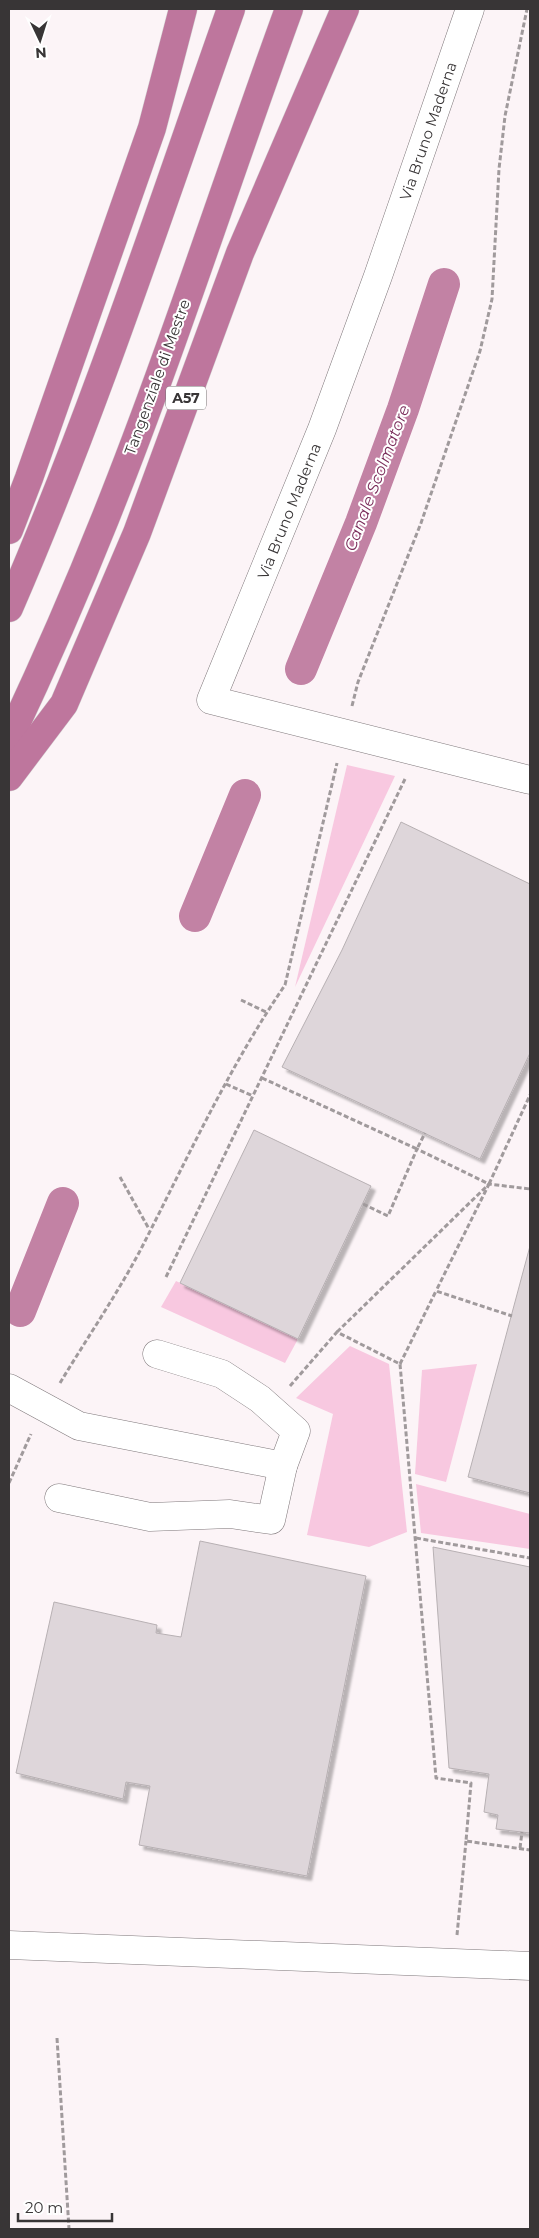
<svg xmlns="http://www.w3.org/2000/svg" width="539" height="2238" font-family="Montserrat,sans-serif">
	<defs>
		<filter id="shadow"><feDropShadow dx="4.5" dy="4.5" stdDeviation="1" flood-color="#0004"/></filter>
	</defs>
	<rect width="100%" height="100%" fill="#fcf4f7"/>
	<g fill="#f8c8e0">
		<path d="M347 765 395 776 295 987Z"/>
		<path d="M176 1281 298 1339 285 1363 161 1307Z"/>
		<path d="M350 1346 389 1364 407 1532 369 1547 307 1535 333 1414 296 1398Z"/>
		<path d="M477 1364 446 1482 415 1474 422 1370Z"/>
		<path d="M416 1484 530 1514V1549L421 1533Z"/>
	</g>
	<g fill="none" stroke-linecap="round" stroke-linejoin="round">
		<g stroke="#c282a4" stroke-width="32">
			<path d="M301 669 361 523 403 409 444 284"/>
			<path d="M195 916 245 795"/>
			<path d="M20 1311 63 1203"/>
		</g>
	</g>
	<g fill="#ded6da" stroke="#b7b0b3" filter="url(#shadow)">
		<path d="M401 822 530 884V1053L480 1159 282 1067 342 950Z"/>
		<path d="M254 1130 371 1186 298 1339 180 1283Z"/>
		<path d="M530 1246V1493L468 1477Z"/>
		<path d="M200 1541 366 1576 307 1876 139 1845 150 1786 126 1782 123 1799 16 1773 54 1602 157 1625 156 1633 181 1637Z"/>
		<path d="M433 1547 530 1567V1833L496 1829 498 1815 484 1812 489 1774 449 1768Z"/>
	</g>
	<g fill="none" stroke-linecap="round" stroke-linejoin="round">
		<defs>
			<g id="minor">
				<path d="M470 9 378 276 322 429 211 700 530 780"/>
				<path d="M9 1388 79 1426 283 1466 296 1431 260 1399 222 1374 157 1354"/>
				<path d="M59 1498 150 1517 230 1514 271 1520 283 1466"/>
				<path d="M9 1945 530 1966"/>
			</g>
			<g id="highway">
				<path d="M9 530 29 478 152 128 183 9"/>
				<path d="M9 608C94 412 160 210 231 9"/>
				<path d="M9 739C43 667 75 594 105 519 172 352 227 179 289 9"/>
				<path d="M9 777 64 704 137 533 240 253 345 9"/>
			</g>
		</defs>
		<use href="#minor" stroke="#7f787b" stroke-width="29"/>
		<use href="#highway" stroke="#d3d3d3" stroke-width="29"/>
		<g stroke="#a09a9c" stroke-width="3" stroke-dasharray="5 2.5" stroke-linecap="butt">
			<path d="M352 706 358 682 421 523 480 351 492 299 499 169 505 116 527 9"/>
			<path d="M241 1000 266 1012"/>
			<path d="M262 1078 417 1149 425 1133"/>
			<path d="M226 1084 253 1096"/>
			<path d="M120 1177 149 1229"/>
			<path d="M489 1184 530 1095"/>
			<path d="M363 1204 388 1216 417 1149 489 1184 436 1291"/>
			<path d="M166 1277 405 779"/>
			<path d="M337 1332 489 1184 530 1189"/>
			<path d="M400 1364 436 1291 512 1316"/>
			<path d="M60 1383C87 1338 118 1293 142 1247 187 1159 229 1067 285 985L337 763"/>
			<path d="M290 1386 337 1332 400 1364 436 1778 471 1783 466 1841 530 1850"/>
			<path d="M9 1483 31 1434"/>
			<path d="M416 1538 530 1558"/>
			<path d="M520 1848 522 1832"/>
			<path d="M457 1935 466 1841"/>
			<path d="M57 2038 69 2229"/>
		</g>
		<use href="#minor" stroke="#fff" stroke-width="28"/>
		<use href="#highway" stroke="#be769d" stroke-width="28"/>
	</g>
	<g text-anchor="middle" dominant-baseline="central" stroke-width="4" stroke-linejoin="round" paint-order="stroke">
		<rect fill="#fff" stroke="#747272" stroke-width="1" x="166" y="386.5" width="40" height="23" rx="4"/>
		<g font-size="14" font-weight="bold" fill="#383536">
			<text x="186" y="398">A57</text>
		</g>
		<g font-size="15" fill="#383536" stroke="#fff">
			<text transform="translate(428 131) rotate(-71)">Via Bruno Maderna</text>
			<text transform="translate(157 377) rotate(-70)">Tangenziale di Mestre</text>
			<text transform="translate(289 511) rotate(-68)">Via Bruno Maderna</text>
		</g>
		<g font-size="16" font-style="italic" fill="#7a2c5a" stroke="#fff">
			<text transform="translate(377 478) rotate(-69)">Canale Scolmatore</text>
		</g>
	</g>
	<rect width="539" height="2238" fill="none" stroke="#383536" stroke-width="20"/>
	<g transform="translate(40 40) rotate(176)" stroke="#ffffff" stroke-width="4" paint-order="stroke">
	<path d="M0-4L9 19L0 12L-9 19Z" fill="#383536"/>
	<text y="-8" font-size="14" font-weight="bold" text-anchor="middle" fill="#383536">N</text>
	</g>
	<path d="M18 2213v8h94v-8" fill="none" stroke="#383536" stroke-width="2.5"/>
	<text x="25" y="2213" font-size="15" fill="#383536" stroke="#ffffff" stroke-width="4" paint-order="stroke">20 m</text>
</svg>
